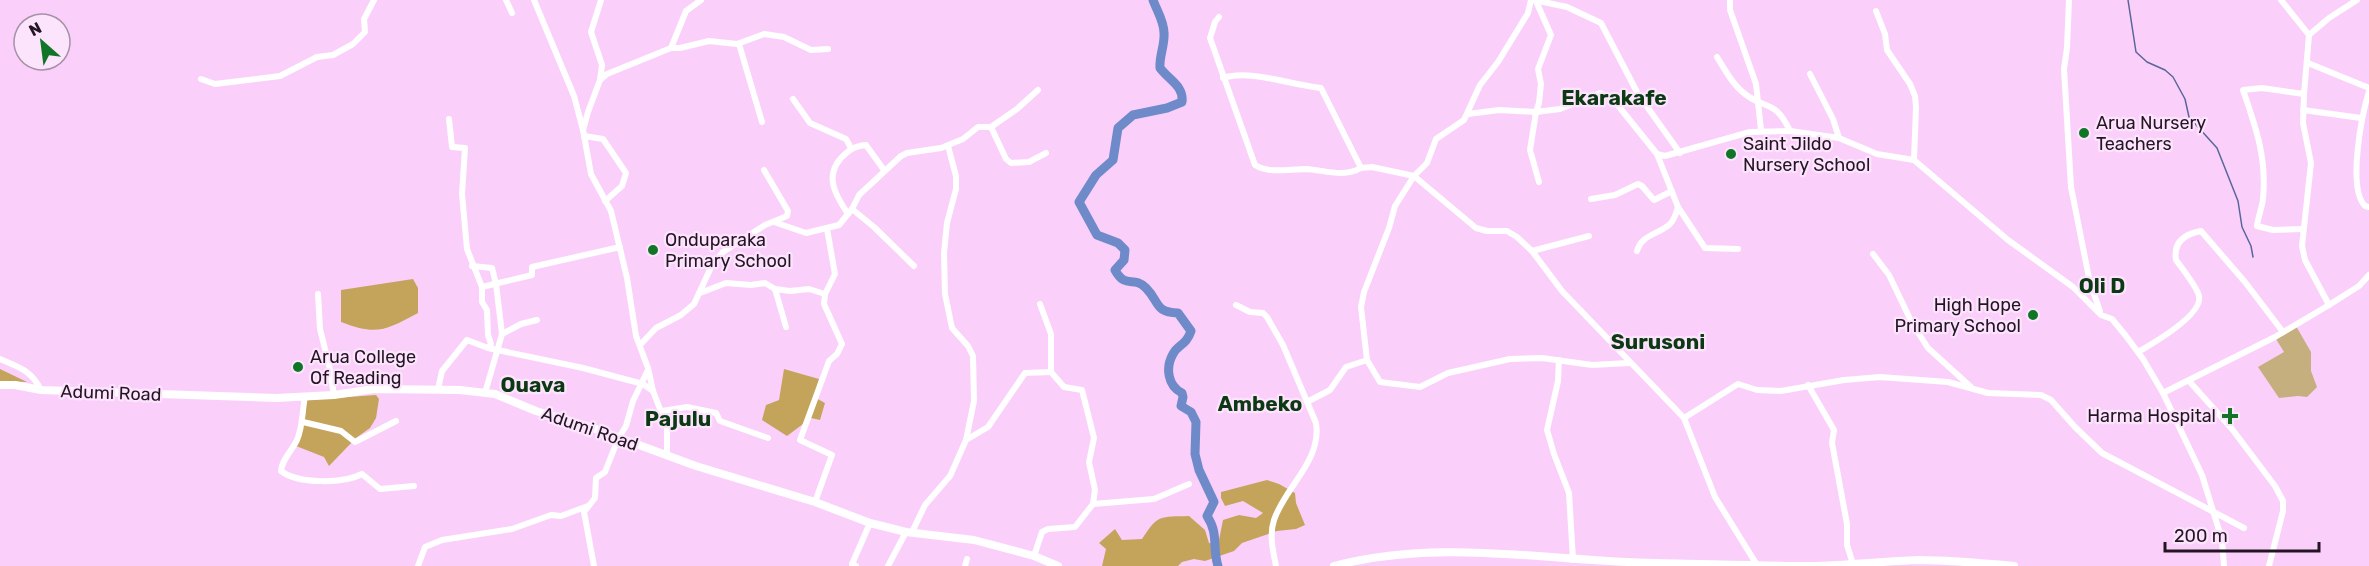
<svg xmlns="http://www.w3.org/2000/svg" width="2369" height="566" font-family="Rubik,sans-serif">
	<rect width="100%" height="100%" fill="#fad0fb"/>
	<path fill="#c5af7f" d="M2296 326 2311 352V371L2317 387 2307 397 2298 396 2279 398 2258 367 2284 352 2276 339Z"/>
	<g fill="#c4a45b">
		<path d="M413 279 418 288V313C386 330 377 336 341 322V290Z"/>
		<path d="M0 369 27 382 0 381Z"/>
		<path d="M784 369 819 379 814 397 825 403 820 420 811 418 787 436 762 420 766 405 779 400Z"/>
		<path d="M376 395 379 399 376 418 370 428 356 438 329 466 324 457 296 446 304 403 308 400Z"/>
		<path d="M1267 480 1279 484 1295 493 1296 503 1305 525 1296 529 1277 531 1242 543 1234 551 1205 561 1194 559 1182 562 1178 566H1102L1106 549 1099 543 1115 529 1122 540 1142 539C1158 514 1160 517 1189 516L1205 530 1209 543 1218 545 1223 520 1239 515 1256 518 1263 513 1243 501 1225 506 1221 498V492Z"/>
	</g>
	<g fill="none" stroke-linecap="round" stroke-linejoin="round">
		<path stroke="#586797" stroke-width="1.5" d="M2128 0 2136 52 2147 62 2165 70 2173 77 2185 99 2189 117 2217 148 2238 201 2242 227 2251 246 2253 257"/>
		<path stroke="#6f8ac8" stroke-width="9" d="M1153 0C1157 11 1164 21 1164 33 1165 45 1159 56 1160 68 1169 80 1184 86 1182 102L1167 108 1133 115 1118 128 1113 160 1096 175 1079 202 1097 235 1118 243 1125 250 1124 260 1115 270C1126 290 1133 275 1146 288 1160 302 1154 312 1178 313L1191 331C1186 346 1178 344 1173 354 1165 368 1168 386 1182 393L1183 397 1181 406 1191 412 1196 422 1195 454 1199 470 1214 502 1207 516C1219 534 1212 547 1218 566"/>
		<g stroke="#fff" stroke-width="6">
			<path d="M506 0 512 13"/>
			<path d="M534 0 574 96 583 130 591 174 611 211 627 278 636 336 648 368 653 391 667 427V455"/>
			<path d="M1534 0 1567 7 1601 23 1638 94 1680 153"/>
			<path d="M1730 0V10L1756 84 1761 130"/>
			<path d="M2069 0 2067 48 2064 69 2071 187 2090 283 2100 311"/>
			<path d="M2281 0 2309 35 2304 94 2303 123 2311 163 2302 246 2305 260 2329 305 2359 286 2369 275"/>
			<path d="M1876 11 1885 34 1887 50 1910 84 1915 96 1916 107 1914 160"/>
			<path d="M1219 17 1215 22 1210 38 1255 165C1269 174 1289 169 1306 169 1324 170 1343 178 1361 168"/>
			<path d="M2309 35 2329 18 2357 0"/>
			<path d="M739 44 762 122"/>
			<path d="M671 48 686 11 701 0"/>
			<path d="M1717 57C1725 70 1733 85 1745 94 1767 111 1775 99 1790 131"/>
			<path d="M2308 63 2369 88"/>
			<path d="M1810 74 1833 119 1839 138"/>
			<path d="M1223 78C1250 69 1291 85 1321 88L1361 168 1372 167 1414 176 1427 163 1436 139 1464 120 1480 85 1498 62 1528 13 1531 0"/>
			<path d="M201 79 215 84 280 76 317 57 333 55 353 44 365 32 364 19 374 0"/>
			<path d="M600 80 607 74 671 48H680L709 41 737 44 764 34 784 37 811 50 828 49"/>
			<path d="M2369 91C2362 114 2347 188 2365 206L2369 207"/>
			<path d="M793 99 810 123 846 139 851 148"/>
			<path d="M2303 110 2361 118"/>
			<path d="M1468 114 1499 110 1536 112 1539 103 1541 84 1538 69 1551 35 1536 1"/>
			<path d="M991 127 1006 159 1011 163 1029 162 1046 153"/>
			<path d="M583 130 588 112 600 80 602 65 591 32 601 0"/>
			<path d="M584 136 603 139 626 173 622 186 605 201"/>
			<path d="M1657 154 1678 207 1705 248 1738 249"/>
			<path d="M1539 182 1530 150 1536 112 1560 109 1600 93 1612 98 1657 154 1665 156 1750 132 1790 131 1839 138 1877 154 1914 160 2008 240 2073 287 2101 315 2112 319 2126 336 2143 359 2163 393 2202 475 2222 540 2224 566"/>
			<path d="M1591 199 1615 195 1638 184 1642 186 1654 200 1672 191"/>
			<path d="M852 209 874 227 914 266"/>
			<path d="M848 214C836 196 824 177 841 158 849 150 854 146 866 145L884 170"/>
			<path d="M774 222 806 233 839 225 852 209 859 195 901 156 907 153 941 148 963 139 978 127H991L1017 109 1038 90"/>
			<path d="M2303 229 2273 230 2257 226C2258 217 2262 208 2263 199 2267 158 2256 128 2243 90L2262 88 2304 94"/>
			<path d="M1532 251 1589 236"/>
			<path d="M1637 251C1642 234 1658 235 1670 224 1675 219 1676 213 1678 207"/>
			<path d="M1873 254 1889 275 1912 323 1928 348 1971 387"/>
			<path d="M472 266 492 268 496 284 502 334 485 393"/>
			<path d="M482 287 532 275V267L620 247"/>
			<path d="M775 289 786 327"/>
			<path d="M700 293 726 283 751 285 765 283 775 289 790 291 809 289 825 294"/>
			<path d="M318 294 320 329 329 365 334 395"/>
			<path d="M1236 305 1250 312 1263 313 1267 317 1283 345 1316 423C1322 461 1285 487 1274 520 1269 535 1273 551 1276 566"/>
			<path d="M502 334 521 324 537 320"/>
			<path d="M640 345 656 328 681 315 694 304 712 265 723 252 765 225 787 216 788 211 764 170"/>
			<path d="M488 348 583 368 643 384 653 391"/>
			<path d="M2138 352C2152 344 2203 315 2199 296 2197 287 2182 268 2176 260 2173 242 2185 234 2201 231L2245 282 2283 332"/>
			<path d="M0 359C20 368 31 370 41 390"/>
			<path d="M1367 360 1380 382 1420 387 1448 373 1510 359 1542 358 1592 365 1629 363"/>
			<path d="M1559 360 1558 381 1547 430 1554 454 1569 493 1573 560"/>
			<path d="M2189 381 2232 429 2275 486 2283 501V511L2269 566"/>
			<path d="M1808 385 1834 430 1832 443 1847 524V545L1853 564"/>
			<path d="M438 389 442 371 467 340 488 348 491 344 488 335 487 310 482 302V287L467 249 462 194 465 148 452 147 449 119"/>
			<path d="M2163 393 2275 337 2329 305"/>
			<path d="M305 396C302 412 303 426 297 440 292 451 282 459 281 471 298 484 343 484 362 474L380 489 414 486"/>
			<path d="M1307 402 1330 390 1346 367 1367 360 1361 307 1364 292 1389 228 1395 206 1414 176 1476 228 1487 231H1507L1517 237 1532 251 1562 291 1684 418"/>
			<path d="M662 411 687 407 716 413 720 421 768 438"/>
			<path d="M303 422 341 431 355 442 396 421"/>
			<path d="M966 440 988 427 1025 373 1051 372"/>
			<path d="M815 502 832 455 800 440 829 361 837 354 842 344 824 304 825 294 835 274 827 229"/>
			<path d="M1093 504 1154 499 1189 484"/>
			<path d="M912 532 925 505 950 476 955 465 966 440 974 401 973 356 968 346 952 328 945 294 944 253 947 223 956 189V176L948 146"/>
			<path d="M1034 556 1042 532 1048 529 1075 527 1093 504 1095 490 1089 462 1094 438 1082 390 1064 387 1051 372V334L1040 304"/>
			<path d="M1757 565 1715 497 1684 418 1738 384 1757 390 1781 391 1844 380 1880 377 1948 382 1988 393 2041 395 2051 400 2075 427 2102 453 2244 528"/>
			<path d="M418 566 425 547 442 540 512 529 551 515 561 516 588 506"/>
			<path d="M594 566 584 512 595 498 596 478 605 472 618 439 626 426 633 401 647 372"/>
			<path d="M856 566 852 564 870 523"/>
			<path d="M888 566 906 532"/>
			<path d="M965 566 967 559"/>
		</g>
		<g stroke="#fff" stroke-width="8">
			<path d="M0 385H15L41 390 276 398 334 395 374 389 460 390 495 394 536 411 590 427 696 466 815 502 870 523 906 532 974 540 1034 556 1058 566"/>
			<path d="M1334 566C1439 538 1548 561 1655 563 1710 564 1764 566 1819 566 1852 565 1885 561 1918 560 1950 560 1982 563 2014 566"/>
		</g>
	</g>
	<g fill="#107526" stroke="#fde4fd" stroke-width="2">
		<circle cx="2084" cy="133" r="6"/>
		<circle cx="1731" cy="154" r="6"/>
		<circle cx="653" cy="250" r="6"/>
		<circle cx="2033" cy="315" r="6"/>
		<circle cx="298" cy="367" r="6"/>
		<path d="M2227 407h6v6h6v6h-6v6h-6v-6h-6v-6h6z"/>
	</g>
	<g text-anchor="middle" dominant-baseline="central" stroke-width="4.5" stroke-linejoin="round" paint-order="stroke">
		<g font-size="18" fill="#241524" stroke="#fde4fd" text-anchor="start">
			<text x="2096" y="123">Arua Nursery<tspan x="2096" dy="21">Teachers</tspan></text>
			<text x="1743" y="144">Saint Jildo<tspan x="1743" dy="21">Nursery School</tspan></text>
			<text x="665" y="240">Onduparaka<tspan x="665" dy="21">Primary School</tspan></text>
			<text x="2021" y="305" text-anchor="end">High Hope<tspan x="2021" dy="21">Primary School</tspan></text>
			<text x="310" y="357">Arua College<tspan x="310" dy="21">Of Reading</tspan></text>
			<text x="2216" y="416" text-anchor="end">Harma Hospital</text>
		</g>
		<g font-size="18" fill="#241524" stroke="#fde4fd">
			<text transform="translate(111 393) rotate(2)">Adumi Road</text>
			<text transform="translate(590 429) rotate(19)">Adumi Road</text>
		</g>
		<g font-size="21" font-weight="bold" fill="#0c3913" stroke="#fde4fd">
			<text x="1614" y="97">Ekarakafe</text>
			<text x="2102" y="285">Oli D</text>
			<text x="1658" y="341">Surusoni</text>
			<text x="533" y="384">Ouava</text>
			<text x="1260" y="403">Ambeko</text>
			<text x="678" y="418">Pajulu</text>
		</g>
	</g>
	<g transform="translate(42 42) rotate(332)"><circle r="28" fill="#fde4fd" stroke="#a691a6" stroke-width="1.5"/>
	<path d="M0-4.5L10 22L0 15L-10 22Z" fill="#107526"/>
	<text y="-9" font-size="16" font-weight="bold" text-anchor="middle" fill="#241524">N</text>
	</g>
	<path d="M2165 542v9h154v-9" fill="none" stroke="#241524" stroke-width="3"/>
	<text x="2174" y="542" font-size="18" fill="#241524" stroke="#fde4fd" stroke-width="4.5" paint-order="stroke">200 m</text>
</svg>
